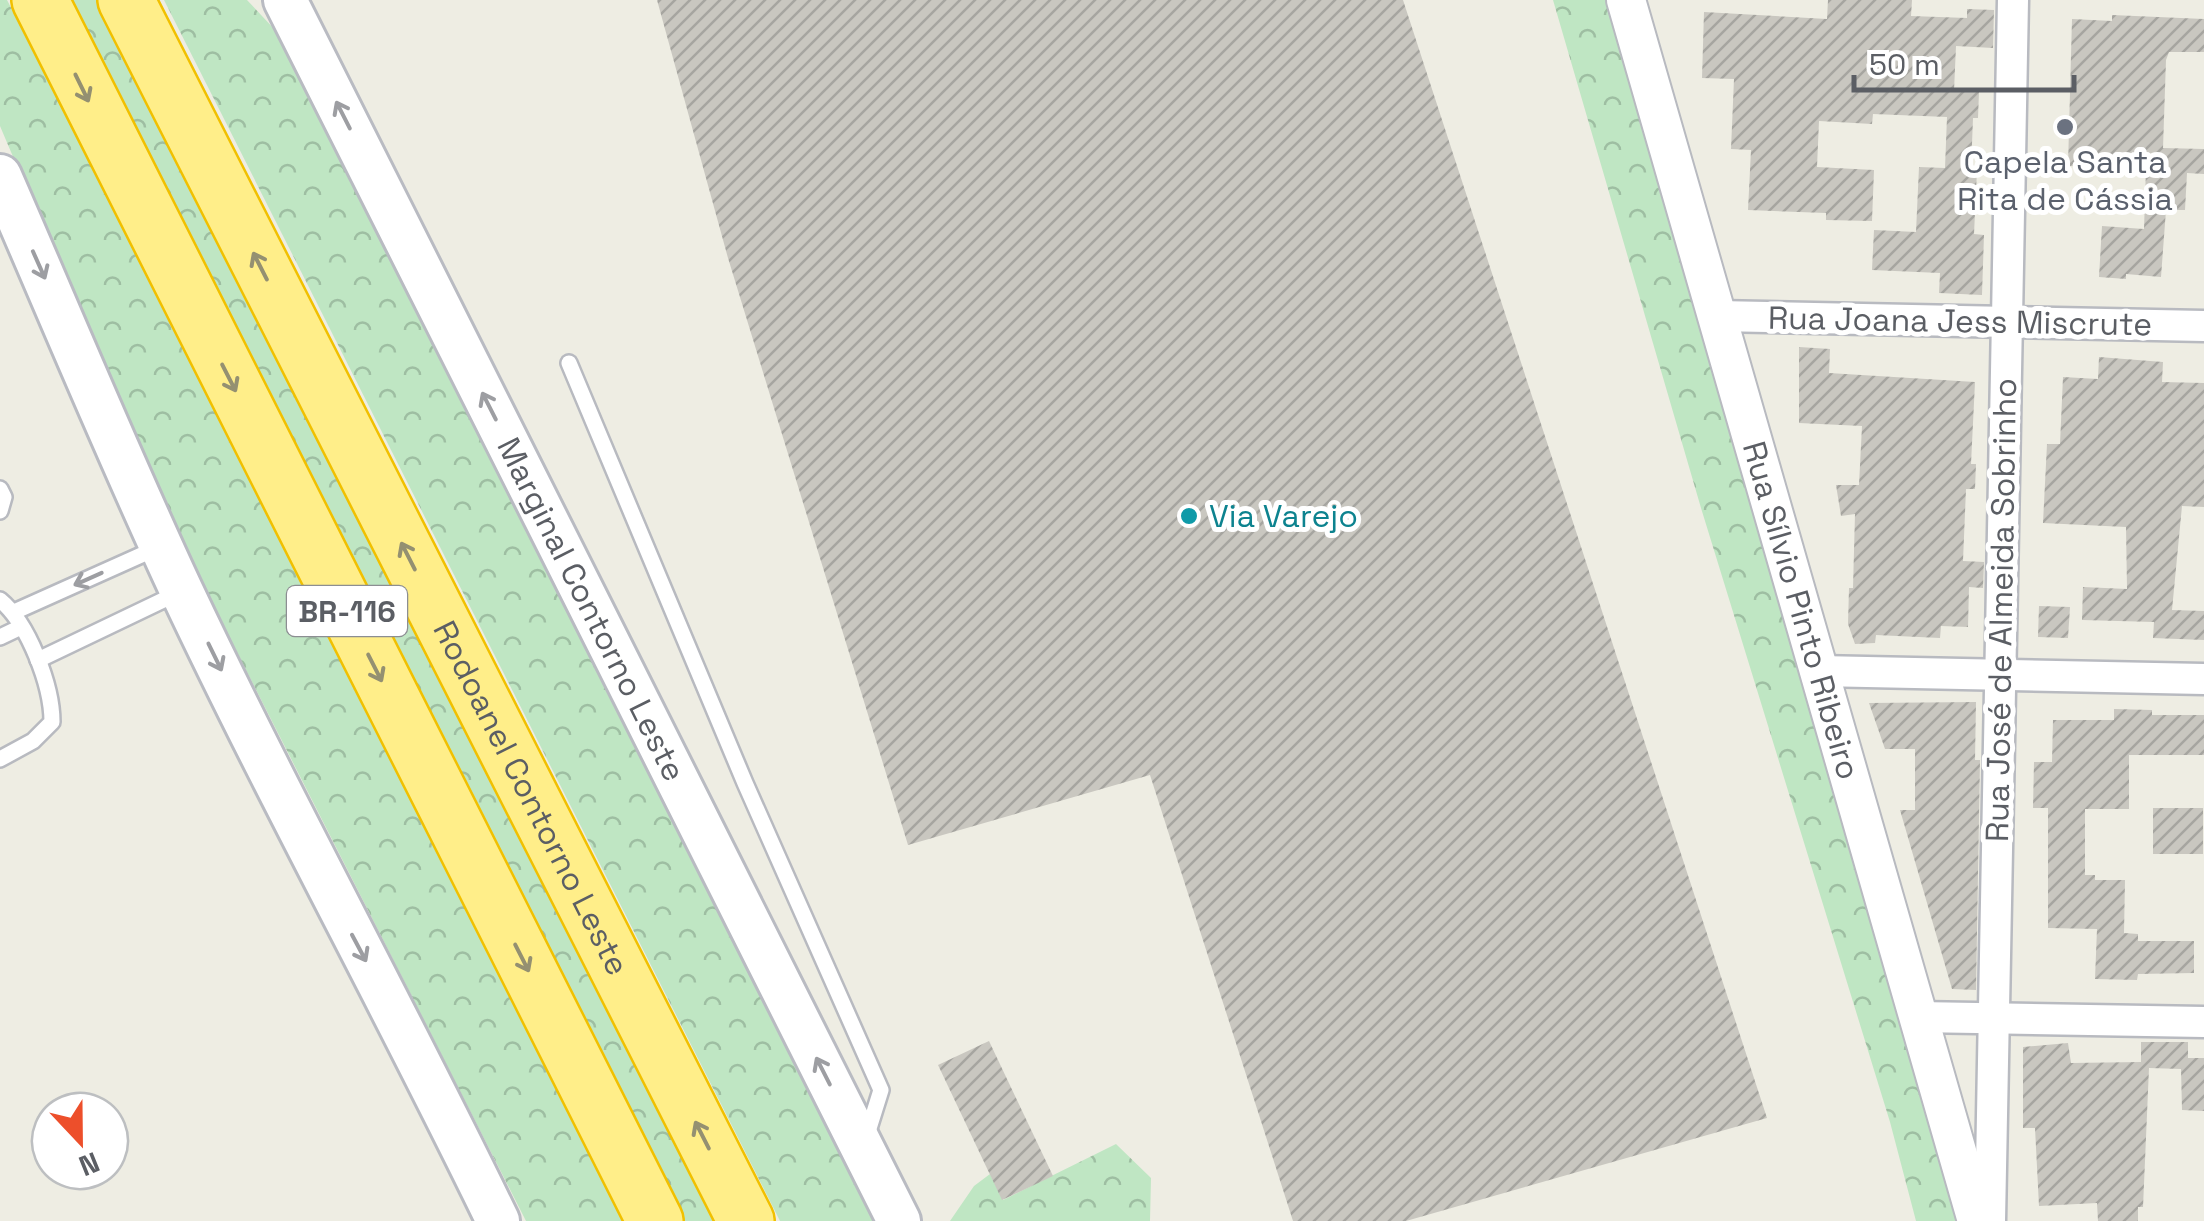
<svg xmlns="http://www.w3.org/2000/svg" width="2204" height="1221" font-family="'Space Grotesk',sans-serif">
	<defs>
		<pattern id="forest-crowns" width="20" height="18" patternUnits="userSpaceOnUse" patternTransform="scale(2.5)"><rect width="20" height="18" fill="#bfe6c3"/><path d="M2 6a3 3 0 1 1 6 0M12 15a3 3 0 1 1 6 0" fill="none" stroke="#9ebea2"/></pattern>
		<pattern id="building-hatch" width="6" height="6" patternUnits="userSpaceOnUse" patternTransform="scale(2.5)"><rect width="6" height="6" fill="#c9c7c0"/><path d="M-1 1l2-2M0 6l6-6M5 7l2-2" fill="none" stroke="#a6a5a0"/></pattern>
	</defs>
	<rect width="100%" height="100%" fill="#eeede3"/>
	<g fill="url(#forest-crowns)">
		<path d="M0 0H7L186 343 341 658 628 1221H526L188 556 11 152 0 126Z"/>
		<path d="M69 0H110L725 1221H682Z"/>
		<path d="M164 0H247L292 48 887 1221H780Z"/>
		<path d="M1553 0H1617L1964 1221H1916L1890 1122 1701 508Z"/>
		<path d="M1116 1144 1151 1178 1150 1221H950L974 1186 990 1174 1003 1200Z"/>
	</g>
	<g fill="url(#building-hatch)">
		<path d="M657 0H1403L1767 1118 1406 1221H1293L1150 775 908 845 728 258Z"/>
		<path d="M1828 0H1912L1911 16 1967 18V9L1994 10 1993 48 1956 46 1954 91 1979 92 1978 118H1973L1971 170H1977L1974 234 1984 235 1982 295 1939 293 1940 273 1872 270 1874 230 1916 232 1919 167 1945 168 1947 117 1873 114 1872 124 1819 121 1817 167 1874 170 1872 221 1826 220V213L1748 210 1751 150 1731 149 1734 79 1702 78 1704 12 1827 19Z"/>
		<path d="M2112 15 2204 19V52H2169L2166 60 2163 148 2204 149V174L2187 173 2185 210H2166L2161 277 2126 274V279L2099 277 2102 226 2144 229 2146 168 2068 166 2072 19 2112 21Z"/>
		<path d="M1799 347 1830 349 1829 373 1975 382 1971 464H1976L1975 489H1966L1963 561 1984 562 1983 588 1969 587 1968 627 1941 626 1940 638 1876 635 1875 643 1855 644 1848 624 1849 588H1853L1855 514 1841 516 1836 485H1859L1862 426 1799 423Z"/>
		<path d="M2099 357 2163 362 2162 382 2204 383V507L2182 506 2172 610 2204 611V640L2153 638 2154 622 2082 620 2083 587 2127 589 2126 527 2043 523 2047 444H2060L2063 377 2098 379Z"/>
		<path d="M2039 606 2070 607 2068 638 2038 637Z"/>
		<path d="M1976 702 1975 760H1980L1976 990 1952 989 1900 810H1915V749H1885L1869 703Z"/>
		<path d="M2114 709 2152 710V715H2204V755H2129V809H2085V875H2095V880H2125L2124 933 2138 934V941H2194V973L2138 974 2137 980 2095 979 2097 929 2048 928V808H2033L2034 762H2052L2053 720H2114Z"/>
		<rect x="2153" y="808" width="50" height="46"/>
		<path d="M989 1041 1053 1176 1002 1200 938 1065Z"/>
		<path d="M2141 1042H2188V1058H2204V1111L2182 1110 2181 1069 2149 1068 2143 1207H2138V1221H2098L2097 1203 2039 1206 2035 1128H2023V1047L2068 1043 2071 1063 2141 1062Z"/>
	</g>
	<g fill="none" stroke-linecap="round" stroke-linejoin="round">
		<defs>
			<g id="service">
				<path d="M569 363 745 783 881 1090 866 1138"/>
				<path d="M0 489 4 497 0 511"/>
				<path d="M0 600C28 623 52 685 52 722L33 741 0 759"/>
				<path d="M14 612 157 548"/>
				<path d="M0 637 21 627"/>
				<path d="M38 660 178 593"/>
			</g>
			<g id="minor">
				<path d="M1717 316 2204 326"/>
				<path d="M1819 671 2204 679"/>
				<path d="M1918 1017 2204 1022"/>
				<path d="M1990 1221 2013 0"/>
			</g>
			<g id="tertiary">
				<path id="s1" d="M1626 0 1977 1221"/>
			</g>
			<g id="secondary">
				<path id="s2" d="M285 0 899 1221"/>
				<path d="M0 176C60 314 118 455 182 592 282 804 396 1010 498 1221"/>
			</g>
			<g id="motorway">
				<path d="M40 0 655 1221"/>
				<path id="s3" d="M126 0 746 1221"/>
			</g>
		</defs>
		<use href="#service" stroke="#b8bac0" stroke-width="20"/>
		<use href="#minor" stroke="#b8bac0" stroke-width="35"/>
		<use href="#tertiary" stroke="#b8bac0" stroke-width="42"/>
		<use href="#secondary" stroke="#b9bbc2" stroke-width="48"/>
		<use href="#motorway" stroke="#f1c000" stroke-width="60"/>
		<use href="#service" stroke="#fff" stroke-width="15"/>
		<use href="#minor" stroke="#fff" stroke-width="30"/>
		<use href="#tertiary" stroke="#fff" stroke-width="38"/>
		<use href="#secondary" stroke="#fff" stroke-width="42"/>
		<use href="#motorway" stroke="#ffee89" stroke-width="55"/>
	</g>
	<defs><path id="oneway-shaft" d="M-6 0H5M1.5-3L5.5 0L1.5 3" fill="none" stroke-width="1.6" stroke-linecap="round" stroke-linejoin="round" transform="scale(2.5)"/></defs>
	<g stroke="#949071">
		<use href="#oneway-shaft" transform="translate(82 88) rotate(64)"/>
		<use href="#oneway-shaft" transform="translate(260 266) rotate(-117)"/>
		<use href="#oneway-shaft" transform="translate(229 378) rotate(63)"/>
		<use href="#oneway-shaft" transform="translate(408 556) rotate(-117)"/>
		<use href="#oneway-shaft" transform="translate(375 668) rotate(63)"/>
		<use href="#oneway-shaft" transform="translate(522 958) rotate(63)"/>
		<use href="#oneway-shaft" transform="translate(702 1135) rotate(-117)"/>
	</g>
	<g stroke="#9d9ea2">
		<use href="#oneway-shaft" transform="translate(343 115) rotate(-117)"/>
		<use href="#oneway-shaft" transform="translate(39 265) rotate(66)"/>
		<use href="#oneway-shaft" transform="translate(489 406) rotate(-117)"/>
		<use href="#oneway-shaft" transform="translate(88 579) rotate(156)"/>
		<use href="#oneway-shaft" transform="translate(215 657) rotate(64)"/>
		<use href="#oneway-shaft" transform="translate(359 948) rotate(62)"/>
		<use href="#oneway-shaft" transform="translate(823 1071) rotate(-117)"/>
	</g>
	<circle fill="#6b7280" stroke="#fff" stroke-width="4" cx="2065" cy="127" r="10"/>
	<circle fill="#0f9aa8" stroke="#fff" stroke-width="4" cx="1189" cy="516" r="10"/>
	<g text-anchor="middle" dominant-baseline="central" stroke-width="10" stroke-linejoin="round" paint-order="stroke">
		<rect fill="#fff" stroke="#8c8e92" stroke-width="2.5" x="287" y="586" width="120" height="50" rx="8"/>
		<g font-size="30" font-weight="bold" fill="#5b5e64">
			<text x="347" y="611">BR-116</text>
		</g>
		<g font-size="32" fill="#5b616d" stroke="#fff">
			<text x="2065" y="162">Capela Santa<tspan x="2065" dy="37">Rita de Cássia</tspan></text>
		</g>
		<g font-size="32" fill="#5b5e64" stroke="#fff">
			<text transform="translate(1960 321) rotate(1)">Rua Joana Jess Miscrute</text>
			<text stroke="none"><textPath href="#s1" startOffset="635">Rua Sílvio Pinto Ribeiro</textPath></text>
			<text transform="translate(2001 610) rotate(-89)">Rua José de Almeida Sobrinho</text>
			<text stroke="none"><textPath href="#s2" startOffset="682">Marginal Contorno Leste</textPath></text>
			<text stroke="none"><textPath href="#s3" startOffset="895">Rodoanel Contorno Leste</textPath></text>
		</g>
		<g font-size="32" fill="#0d838f" stroke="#fff" text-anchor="start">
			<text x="1209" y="516">Via Varejo</text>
		</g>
	</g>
	<g transform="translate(80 1141) rotate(158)"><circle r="48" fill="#ffffff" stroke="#bdbfc1" stroke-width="2.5"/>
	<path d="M0-8L18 38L0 25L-18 38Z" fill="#ed4f2b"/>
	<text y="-15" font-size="28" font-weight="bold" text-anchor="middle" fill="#5b5e64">N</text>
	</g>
	<path d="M1854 75v15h220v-15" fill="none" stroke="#5b5e64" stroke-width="5"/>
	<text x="1869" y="75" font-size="30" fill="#5b5e64" stroke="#ffffff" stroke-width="8" paint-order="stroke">50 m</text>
</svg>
